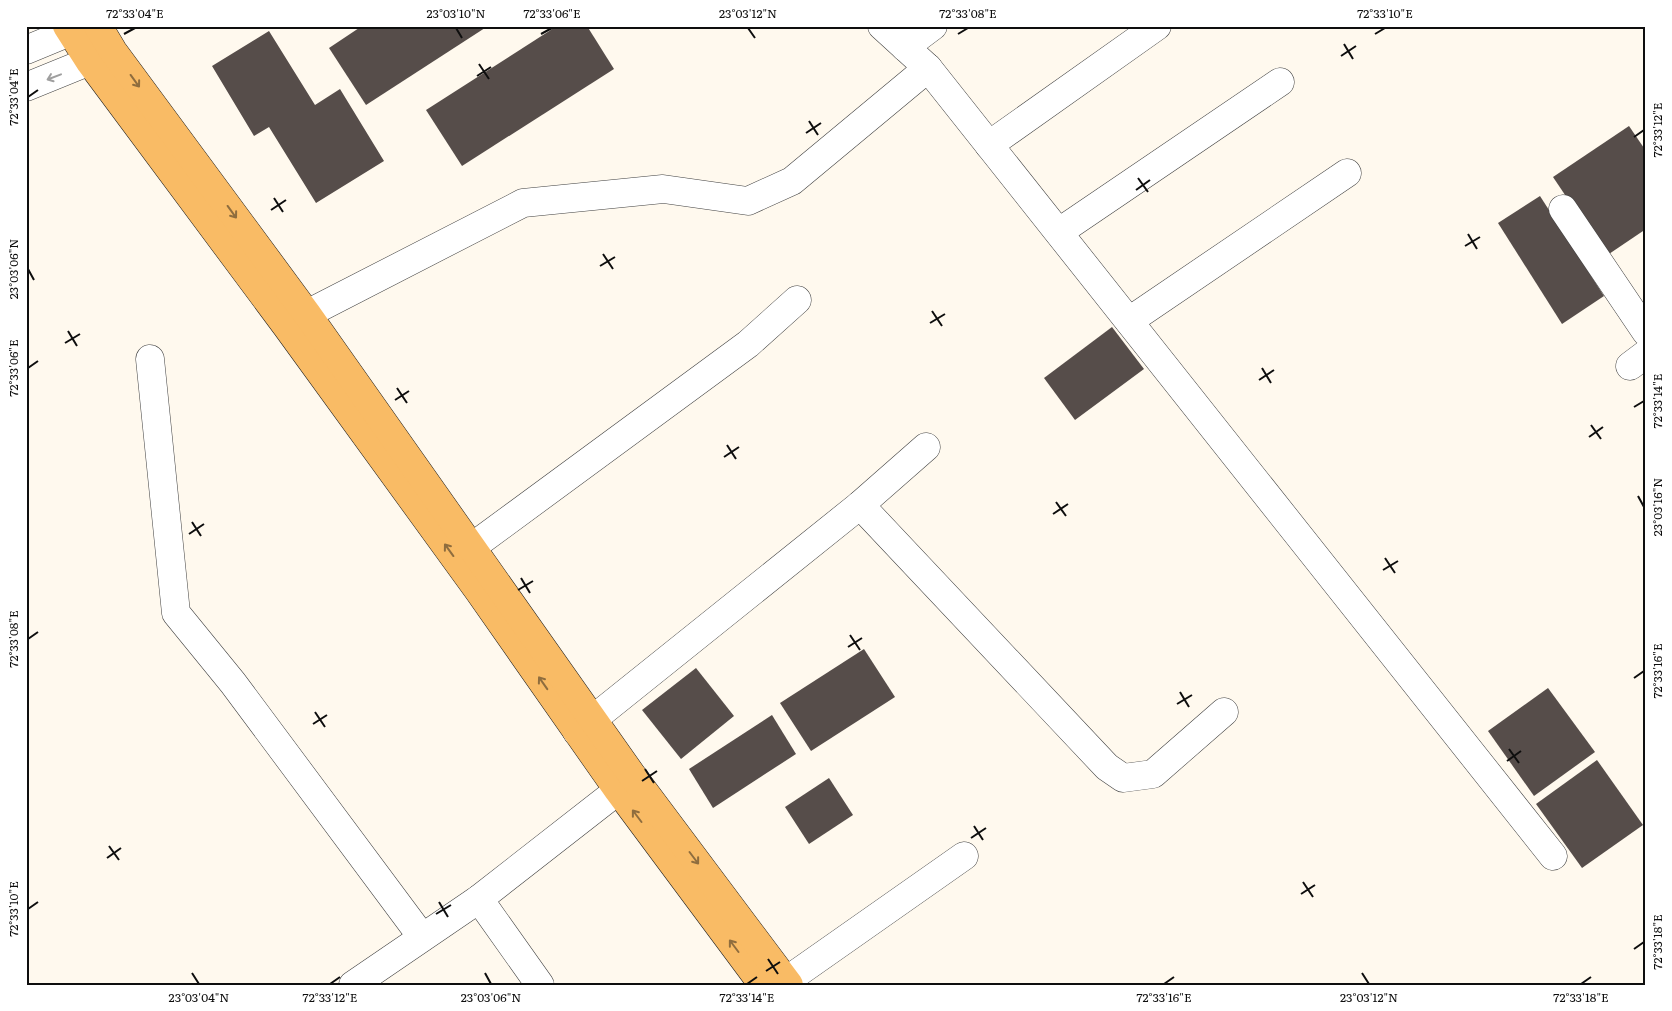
<svg xmlns="http://www.w3.org/2000/svg" width="1672" height="1011" font-family="Literata,serif">
	<rect width="100%" height="100%" fill="#fff9ee"/>
	<g fill="#564d4a">
		<path d="M362 26H488L366 105 329 48Z"/>
		<path d="M557 26H587L614 69 462 166 426 110Z"/>
		<path d="M269 31 315 105 340 89 384 161 316 203 269 127 254 136 212 66Z"/>
		<path d="M1629 126 1646 151V229L1606 256 1553 177Z"/>
		<path d="M1540 196 1604 296 1562 324 1498 223Z"/>
		<path d="M1112 327 1144 369 1075 420 1044 378Z"/>
		<path d="M864 649 895 697 811 751 780 703Z"/>
		<path d="M696 668 734 716 681 759 642 710Z"/>
		<path d="M1548 688 1595 752 1534 796 1488 731Z"/>
		<path d="M772 715 796 754 713 808 689 769Z"/>
		<path d="M1597 760 1643 825 1582 868 1536 804Z"/>
		<path d="M829 778 853 815 809 844 785 807Z"/>
	</g>
	<g fill="none" stroke-linecap="round" stroke-linejoin="round">
		<defs>
			<g id="minor">
				<path d="M882 26 928 68"/>
				<path d="M905 47 933 26"/>
				<path d="M26 50 84 26"/>
				<path d="M26 87 112 52"/>
				<path d="M989 145 1157 26"/>
				<path d="M1563 209 1646 332"/>
				<path d="M1059 232 1280 82"/>
				<path d="M307 314 523 203 663 189 748 201 792 181 928 68 1553 856"/>
				<path d="M1129 321 1347 173"/>
				<path d="M150 359 176 613 233 683 422 937"/>
				<path d="M1630 366 1646 354"/>
				<path d="M860 505 1107 767 1123 778 1153 774 1224 712"/>
				<path d="M472 547 748 344 797 300"/>
				<path d="M577 732 860 505 926 447"/>
				<path d="M479 899 540 985"/>
				<path d="M786 981 964 856"/>
				<path d="M353 985 479 899 634 778"/>
			</g>
			<g id="major">
				<path d="M67 26 90 62 287 327 478 590 618 790 763 985"/>
				<path d="M98 26 113 51 307 314 634 778 789 985"/>
			</g>
		</defs>
		<use href="#minor" stroke="#414141" stroke-width="29"/>
		<use href="#major" stroke="#1f1f1f" stroke-width="29"/>
		<use href="#minor" stroke="#fff" stroke-width="28"/>
		<use href="#major" stroke="#f9bb65" stroke-width="28"/>
	</g>
	<defs><path id="oneway-shaft" d="M-6 0H5M1.5-3L5.5 0L1.5 3" fill="none" stroke-width="1.6" stroke-linecap="round" stroke-linejoin="round" transform="scale(1.25)"/></defs>
	<use stroke="#9f9f9f" href="#oneway-shaft" transform="translate(54 77) rotate(159)"/>
	<g stroke="#8f6d3e">
		<use href="#oneway-shaft" transform="translate(135 81) rotate(54)"/>
		<use href="#oneway-shaft" transform="translate(232 212) rotate(54)"/>
		<use href="#oneway-shaft" transform="translate(449 550) rotate(-126)"/>
		<use href="#oneway-shaft" transform="translate(543 683) rotate(-125)"/>
		<use href="#oneway-shaft" transform="translate(637 816) rotate(-127)"/>
		<use href="#oneway-shaft" transform="translate(694 858) rotate(53)"/>
		<use href="#oneway-shaft" transform="translate(734 946) rotate(-127)"/>
	</g>
	<path fill="none" stroke="#0e0e0e" stroke-width="2" d="M456 28 462 38M748 28 755 38M124 34 135 28M541 34 552 28M958 34 968 28M1375 34 1385 28M1344 44 1353 59M1341 56 1356 46M479 64 489 79M477 76 491 67M28 97 38 90M809 121 818 135M806 133 821 123M1634 137 1644 130M1138 178 1148 192M1136 190 1150 180M274 198 283 212M271 210 286 200M1468 234 1477 249M1465 246 1480 237M603 254 613 269M600 266 615 257M28 269 34 280M932 311 942 326M930 323 945 314M68 331 77 346M65 343 80 334M28 368 38 361M1262 368 1271 383M1259 380 1274 370M397 388 407 403M395 400 409 391M1634 407 1644 401M1591 425 1601 439M1589 437 1603 427M727 445 736 459M724 457 739 447M1638 496 1644 507M1056 502 1066 516M1053 514 1068 504M192 522 201 536M189 534 204 524M1385 558 1395 573M1383 570 1398 561M521 578 530 593M518 590 533 581M850 635 860 650M28 639 38 632M848 647 862 638M1634 678 1644 671M1180 692 1189 707M1177 704 1192 695M315 712 325 727M313 724 327 715M1509 749 1519 763M1507 761 1521 751M645 769 654 783M642 781 657 771M974 826 983 840M971 838 986 828M109 846 119 860M107 858 121 848M1303 882 1313 897M1301 894 1315 885M439 902 448 917M28 909 38 902M436 914 451 905M1634 949 1644 942M768 959 778 974M766 971 780 962M192 973 199 984M485 973 491 984M1362 973 1369 984M330 984 340 977M747 984 757 977M1164 984 1174 977M1581 984 1591 977"/>
	<rect width="1672" height="1011" fill="none" stroke="#ffffff" stroke-width="55"/>
	<rect x="28" y="28" width="1616" height="956" fill="none" stroke="#0e0e0e" stroke-width="2"/>
	<g font-size="12" text-anchor="middle" fill="#0e0e0e">
		<text x="135" y="18">72°33'04"E</text>
		<text x="456" y="18">23°03'10"N</text>
		<text x="552" y="18">72°33'06"E</text>
		<text x="748" y="18">23°03'12"N</text>
		<text x="968" y="18">72°33'08"E</text>
		<text x="1385" y="18">72°33'10"E</text>
		<text transform="translate(14 97) rotate(-90)" y="4">72°33'04"E</text>
		<text transform="translate(1658 130) rotate(-90)" y="4">72°33'12"E</text>
		<text transform="translate(14 269) rotate(-90)" y="4">23°03'06"N</text>
		<text transform="translate(14 368) rotate(-90)" y="4">72°33'06"E</text>
		<text transform="translate(1658 401) rotate(-90)" y="4">72°33'14"E</text>
		<text transform="translate(1658 507) rotate(-90)" y="4">23°03'16"N</text>
		<text transform="translate(14 639) rotate(-90)" y="4">72°33'08"E</text>
		<text transform="translate(1658 671) rotate(-90)" y="4">72°33'16"E</text>
		<text transform="translate(14 909) rotate(-90)" y="4">72°33'10"E</text>
		<text transform="translate(1658 942) rotate(-90)" y="4">72°33'18"E</text>
		<text x="199" y="1002">23°03'04"N</text>
		<text x="330" y="1002">72°33'12"E</text>
		<text x="491" y="1002">23°03'06"N</text>
		<text x="747" y="1002">72°33'14"E</text>
		<text x="1164" y="1002">72°33'16"E</text>
		<text x="1369" y="1002">23°03'12"N</text>
		<text x="1581" y="1002">72°33'18"E</text>
	</g>
</svg>
